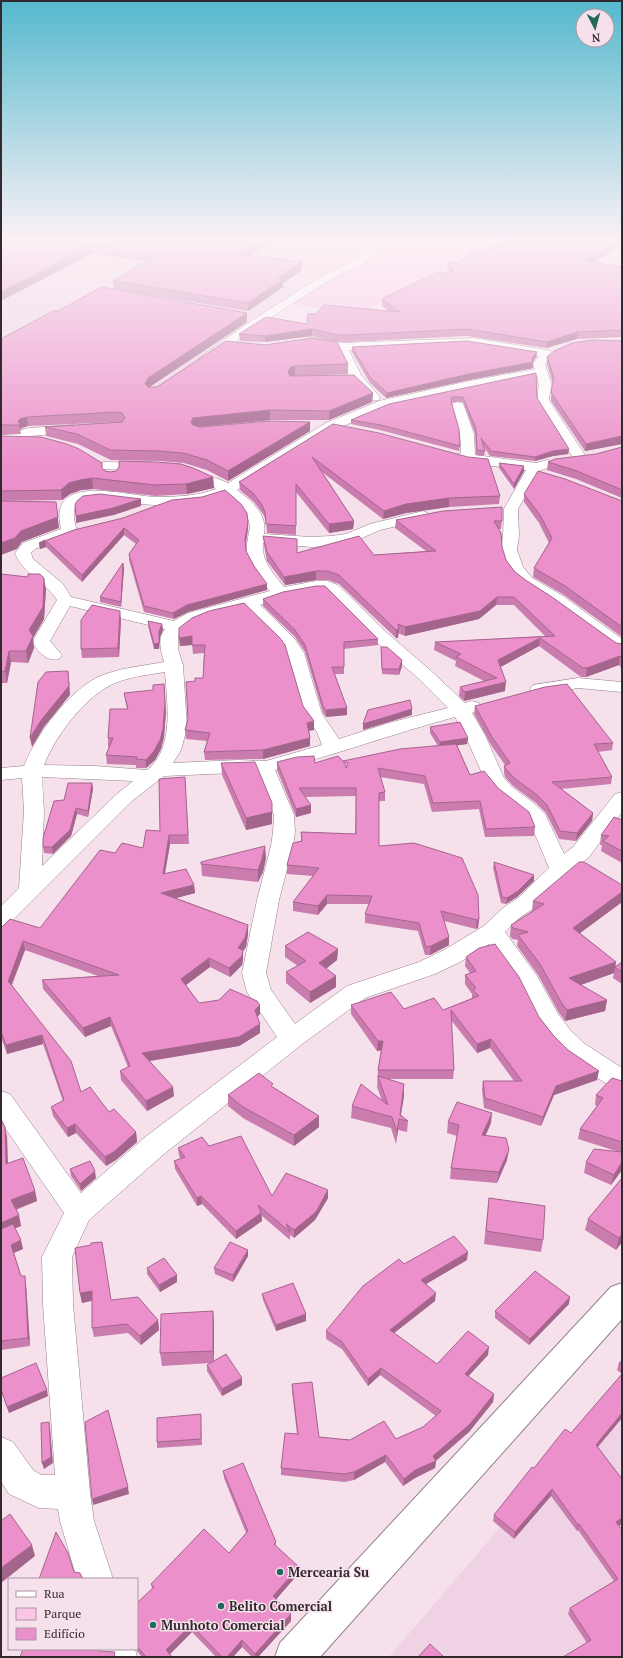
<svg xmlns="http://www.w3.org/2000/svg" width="623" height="1658" font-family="'PT Serif',serif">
	<rect width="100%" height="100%" fill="#f6e0ec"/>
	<g fill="#efd2e3">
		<path d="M216 237H378L335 270 161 391 1 371V259Z"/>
		<path d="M622 1385V1657H389Z"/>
	</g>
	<path fill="#fbc5e5" d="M378 237H499L362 313 288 304Z"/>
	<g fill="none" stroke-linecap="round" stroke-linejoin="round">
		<defs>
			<g id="street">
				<path d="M381 237H392L365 263 331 279 256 327 209 361H201L199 358 248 323 323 275 357 259Z"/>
				<path d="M312 337 342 343 474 338 547 350 551 351 553 354 551 357H546L548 360 545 364 552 386 549 397 550 402 587 458 585 461 580 462 575 461 538 402C536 392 541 389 537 376L469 389 388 407 336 429 237 490C251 500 268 515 264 534L311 537 331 536 346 534 370 524 423 511 428 513 431 516 428 519 380 530 355 541 331 546 311 547 263 543C261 561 274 574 284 587L316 581H327L338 585 386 632 430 670 465 703 472 701 479 703 481 707 479 711 472 713 485 735 504 778 512 787 535 804 545 814 564 854 573 847 615 794 622 792V812L589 857 568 874 534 908 519 918 505 932 537 976 558 1014 571 1031 585 1044 622 1068V1091L613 1088 567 1058 553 1043 539 1025 519 985 489 944 460 962 435 974 365 998 301 1045 164 1154 89 1220 72 1257 73 1304 90 1493 94 1521 113 1579H77L60 1521 58 1509 39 1508 9 1494 1 1481V1437L13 1442 33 1470 41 1475H55L43 1304 42 1257 64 1213 1 1122V1091L10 1094 81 1193 144 1138 277 1037 247 992 242 973 257 900 271 846 273 832 274 815 256 772 164 776 132 801 9 924 1 927V906L19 888 24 811 22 778 1 780V768L24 766C36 735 68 692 98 677 118 668 143 666 164 662 161 651 157 639 165 629L70 606 50 641 62 655 59 659C46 662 39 652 32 642L57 600C45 581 22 573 15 553L23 543 61 529C47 471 126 496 155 497 175 497 198 496 216 489L209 482 211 479 216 478 228 483 326 423 379 401 469 381 535 369 533 364 538 357H541L474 346 349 350 361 375 380 397 379 400H369L349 376 337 350 308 343 306 341 308 339ZM226 495C238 504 253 516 249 532 248 539 246 546 247 554 250 568 261 580 270 591L188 613 174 621 71 597 63 584 33 559 31 553 35 549 74 534 77 531C75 524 71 511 77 504 84 497 98 499 107 500 123 501 139 505 156 505 179 506 204 503 226 495ZM316 591H326L374 640 418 678 448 708 392 722 339 739 322 714 304 653 294 638 260 605 283 597ZM245 609 281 645 286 653 304 714 317 732 322 745 266 761 238 760 173 763 181 750 187 728 183 665 178 649V636C194 617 223 615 245 609ZM165 672C167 703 175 748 147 770L95 766 44 765C55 737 83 699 111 685 127 677 147 675 165 672ZM455 717 465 735 485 780 498 795 521 812 529 820 549 868 518 898 503 908 484 926 444 950 419 962 347 986 295 1024 271 990 266 973 279 900 293 846 295 832 294 815 275 770C336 755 395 733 455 717ZM42 777 133 781 118 793 42 866 44 811Z"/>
				<path d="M458 402 463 403 464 406 474 434 475 455 536 463 547 460 552 461 554 464 552 467 541 470 538 473 518 509 519 536 517 550 523 567 532 578 563 596 622 639V652L616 651 551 604 520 584 507 568 501 550 503 536 504 509 526 470C514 468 460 464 455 457L457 454 461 453 460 434 452 406 453 403Z"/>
				<path d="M73 425 78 426 80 429 78 432 30 436 1 444V436L29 428Z"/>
				<path d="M105 462 148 463 153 464 155 467 153 470 148 471 100 469 98 466 100 463Z"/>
				<path d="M578 678 622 682V692L578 688 539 695 533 693 530 689 533 685Z"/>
				<path d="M99 1649H135L137 1657H101Z"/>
			</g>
			<path id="secondary" d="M622 1283V1319L320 1657H275L280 1643 611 1287Z"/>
		</defs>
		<use href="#street" stroke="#94808c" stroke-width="1"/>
		<use href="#secondary" stroke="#94808c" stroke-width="2"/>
		<use href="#street" fill="#fff" fill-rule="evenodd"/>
		<use href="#secondary" fill="#fff" fill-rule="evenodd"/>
	</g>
	<g fill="#ca7cae" fill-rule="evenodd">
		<path d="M1 237 251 255 302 270 283 283V287L248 311 114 289 113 281 148 261 91 254Z"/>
		<path d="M622 237V244L594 262 622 267V337L577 339 546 348 467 336 349 342H338L312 336 265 342 240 341 239 334 307 324 316 314 389 311 382 306V299L450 272 447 268 448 262 459 263 487 250Z"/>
		<path d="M58 311 247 313V322L149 387H157L226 341 348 364V374L294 376 373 393 372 402 329 420H270L199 427 310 422V431L228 481 207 470 184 463 159 461 111 460 78 444 46 436 45 427 120 422H118L28 426 22 428 20 430 21 434 1 435V339Z"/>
		<path d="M622 341V444L585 451 551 401V397L553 384 547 364V357Z"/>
		<path d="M352 347 537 352 536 357 533 361V368L469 380 386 398 370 383 352 352Z"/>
		<path d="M536 373 537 398 569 449 568 454 553 456 535 461 490 456 484 447 485 451 484 456 476 455 475 434 463 402H452V403L460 446 459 451 380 430 351 424V420Z"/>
		<path d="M333 424 500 496 499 504 449 507 406 513 383 519 322 472 354 521 353 529 329 533 296 492V535L267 533 266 520 263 514 254 502 240 490 239 482Z"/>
		<path d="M1 436 102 468 105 471 110 472 213 477 214 488 187 494 156 496 93 489 81 490 70 494 62 500 1 501Z"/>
		<path d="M622 447V498L576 479 547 470 548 462 596 454Z"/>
		<path d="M499 463 524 466V471L514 489 499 468Z"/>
		<path d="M524 494 622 501V637L564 595 533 577 534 568 549 543 539 523 524 502Z"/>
		<path d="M396 520 502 521 501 529H499L502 547 506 560 515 572 527 581 616 643 622 644V669L619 665 586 677H581L539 646 500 667 505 691 464 701 459 696 460 687 484 681 455 666 456 661 434 650 435 642 545 636 514 605H496L479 619 405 636 398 633V638H396L339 584 328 580H316L285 585 267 561 264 545 263 536 297 553 374 555 426 551 395 528Z"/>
		<path d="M248 523V529L246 544V551L254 566 267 590 188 612 174 619 144 612 129 560V554L136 544 124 535 82 582 46 547 40 549 39 543 74 530Z"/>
		<path d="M123 563 124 569 121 607 100 602V597Z"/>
		<path d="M1 574 46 589 44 619 33 638 34 648 28 663 11 662 7 683H1Z"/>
		<path d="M263 599 378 639V645L344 649V674H334L347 715 326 717 323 713 305 652 295 637 263 606Z"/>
		<path d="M121 620 119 657 82 658 81 649Z"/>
		<path d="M148 621 162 624 163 630 160 637 159 649H154L148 626Z"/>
		<path d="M179 628 303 706 314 730 309 731 310 738V746L263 759 205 760 204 752 207 741 186 739 185 730 188 719 195 681 203 678 204 653 193 654 192 645 180 646Z"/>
		<path d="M381 647 402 660V666L399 675 382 674Z"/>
		<path d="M124 693 166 711 164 737 161 749 155 760 146 768H136V765L107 764 106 755 109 747H108V738L127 709Z"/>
		<path d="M475 706 613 743 612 750 598 752 612 777 611 784 561 789 593 813 592 821 576 841 559 839 546 813 536 803 513 786 505 777 504 773V766L505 765 491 745 474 714Z"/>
		<path d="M430 727 468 738 467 744 457 745 470 775 498 788 535 827 534 836 485 837 479 809 432 812 424 784 380 777 385 792V801H379V846L479 919 478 928 476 929 444 921 449 945 430 955H425L418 931 365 923V914L369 904H327L318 915 293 911V902L313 876 287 874V865L301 841V832L355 834 356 796 305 797 311 813 296 817 277 770V762L315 763 343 761 438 746 430 733ZM343 762 348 763 346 768Z"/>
		<path d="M221 763 272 815V824L246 830 222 775Z"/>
		<path d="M185 777 189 844H170L165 874 194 885 195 893 176 898 248 925V934L246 947 243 951V959L242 965 230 977 210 967 186 985 199 1003 260 1014 257 1017 260 1033 239 1046 150 1061 174 1096 147 1111 121 1080 120 1071 128 1067 111 1026 85 1037 43 989 42 980 98 976 25 950 12 985 81 1092 109 1112 136 1132 137 1142 116 1160 106 1166 76 1133 68 1137 53 1116 51 1107 63 1101 43 1044 7 1054 1 1037V928H40L115 853 143 848 160 831Z"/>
		<path d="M92 783 93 789 88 817 77 814 71 836 53 854 44 853 43 847 64 800Z"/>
		<path d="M622 820V863L601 851 602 845H600L601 835Z"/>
		<path d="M266 858 263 872 258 882 202 876 201 862Z"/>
		<path d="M494 862 534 875V881L517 897 506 904 501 903 493 868Z"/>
		<path d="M622 885V902L580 933 616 962 615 967 622 962V984L613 978 614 973 580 985 607 1000 605 1011 565 1021 559 1013 538 975 517 946 518 940 512 939 510 936 511 925 532 911 533 901Z"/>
		<path d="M285 946 338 949 337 960 326 969 336 976V987L310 1003 286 983V972L298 966 285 957Z"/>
		<path d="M466 957 539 1017 553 1035 597 1080 554 1095 541 1126 484 1108 482 1090 483 1081H514L490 1048 477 1053 451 1020 454 1070 453 1079H387L404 1084V1096L401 1115 408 1121 407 1132 398 1130 396 1144 391 1128 351 1118 352 1106 382 1101 377 1087 378 1070 381 1050 377 1051 351 1014V1005L404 1009 443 1010 472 998V994L465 984V975L470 973 465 966Z"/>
		<path d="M622 1081V1170L611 1185 584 1173 586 1162 616 1151 578 1139 580 1129 597 1106 595 1105 596 1095Z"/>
		<path d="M273 1087 319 1116V1127L294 1146 243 1118 228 1106V1095Z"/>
		<path d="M1 1119 5 1127 7 1137 8 1164 35 1191 37 1201 16 1210 21 1226 15 1228 23 1249 14 1253 21 1276 26 1284 30 1346 1 1350Z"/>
		<path d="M448 1122 491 1123 485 1136 507 1160 497 1183 450 1179 451 1168 457 1136 447 1133Z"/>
		<path d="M209 1146 272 1196 328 1198 315 1220 294 1238 290 1235V1240L262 1216V1221L236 1239 202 1204 197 1206 175 1169 174 1161 181 1159 179 1156 178 1148Z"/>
		<path d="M70 1169 96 1178 81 1191 71 1176Z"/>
		<path d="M622 1178V1242L616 1250 585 1230 588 1219Z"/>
		<path d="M489 1198 543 1240 541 1252 484 1244Z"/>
		<path d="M248 1250V1256L233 1282 215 1274 214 1268Z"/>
		<path d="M467 1260 426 1284 435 1301 394 1333 437 1364 488 1355 468 1376 494 1394 493 1402 469 1432 436 1461 435 1468 415 1478 403 1486 385 1462 354 1480 344 1482 281 1475V1468L297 1434 292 1391V1384L319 1437 350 1440 396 1439 423 1427 436 1416 380 1375 368 1386 342 1349 326 1339V1331L404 1264Z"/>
		<path d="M147 1268 177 1275V1282L160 1292 147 1274Z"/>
		<path d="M80 1293 111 1300 158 1320 159 1330 141 1345 128 1333 94 1337 92 1328V1301L82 1303Z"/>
		<path d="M262 1294 306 1314V1321L276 1331 263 1300Z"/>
		<path d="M569 1304 529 1345 495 1318V1311Z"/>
		<path d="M213 1311 214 1324V1361L242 1378V1385L222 1396 207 1371V1365L210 1363 162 1366 160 1353Z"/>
		<path d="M622 1360V1374L617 1370 619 1363Z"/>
		<path d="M622 1374V1418L598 1447 622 1479V1524L619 1526 622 1657 587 1643 568 1614 570 1608 614 1581 578 1530 577 1531 551 1496 514 1539 493 1521 494 1515 534 1468 571 1433Z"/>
		<path d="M1 1378 48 1396 9 1413 1 1391Z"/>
		<path d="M201 1421 202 1445 157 1448V1442Z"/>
		<path d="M223 1471 276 1542V1546L299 1573 276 1599 291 1621 258 1657H252L242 1647 233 1657H216L192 1632 170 1654 172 1657H142L137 1651 136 1649H137V1603L152 1589 151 1584 229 1553 246 1533 224 1478Z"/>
	</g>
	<g fill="#a4658d">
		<path d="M268 237H280L240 262V254Z"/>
		<path d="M622 238V244L587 267V261Z"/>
		<path d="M90 246 91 254 1 301V292Z"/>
		<path d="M302 262V270L283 283V287L248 311V303L278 278Z"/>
		<path d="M247 313V322L148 388 145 384 148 378Z"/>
		<path d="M312 329V336L265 342V336Z"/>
		<path d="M577 332V339L546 348 547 342Z"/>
		<path d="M537 352 536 357 532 363 533 362V368L469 380 386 398 387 393 532 358Z"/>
		<path d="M295 366V376L288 380V371L291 367Z"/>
		<path d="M373 393 372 402 329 420V411Z"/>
		<path d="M270 410V420L194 427 191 422 193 418Z"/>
		<path d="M27 417 28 426 22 428 20 430 18 421 20 419Z"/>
		<path d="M310 422V431L228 481V471Z"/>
		<path d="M622 436V444L585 451 586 444Z"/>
		<path d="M569 449 568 454 553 456 535 461V457L553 451Z"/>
		<path d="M524 466V471L514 489V484Z"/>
		<path d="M213 477 214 488 187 494 186 484Z"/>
		<path d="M92 478 93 489 81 490 70 494 62 500 61 490 69 483 80 480Z"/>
		<path d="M449 498V507L406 513 383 519 384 511 406 504Z"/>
		<path d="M141 499V506L114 515 76 523V516Z"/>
		<path d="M56 502 59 528 22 542 17 549 1 555V543L21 531Z"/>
		<path d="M354 521 353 529 329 533V524Z"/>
		<path d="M248 523V529L245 545V539Z"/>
		<path d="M124 528V535L82 582V575Z"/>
		<path d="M45 540 46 547 40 549 39 543Z"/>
		<path d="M123 563 124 569 121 607V602Z"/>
		<path d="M316 571V580L285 585 284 577Z"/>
		<path d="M44 578 46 589 44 619 33 638 34 648 28 663 26 651 29 630Z"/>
		<path d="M267 584V590L188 612 174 619 173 613 187 605Z"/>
		<path d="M497 597 496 605 479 619 405 636V627Z"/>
		<path d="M120 611 121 620 119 657 118 648Z"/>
		<path d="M162 624 163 630 160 637 159 649H154V644Z"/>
		<path d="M399 629 398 638H396V630Z"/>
		<path d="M192 636V645L180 646 179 638Z"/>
		<path d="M540 638 539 646 497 669 498 660Z"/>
		<path d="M9 651 11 662 7 683 5 671Z"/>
		<path d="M620 656 619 665 586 677 587 668Z"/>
		<path d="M402 660V666L399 675V669Z"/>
		<path d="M68 671 69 679 70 695 44 727 32 747 30 738Z"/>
		<path d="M506 682 505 691 464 701 465 692Z"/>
		<path d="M164 684 166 711 164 737 161 749 155 760 146 768V760Z"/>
		<path d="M347 708V715L326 717V710Z"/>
		<path d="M412 709V715L363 730V724Z"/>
		<path d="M314 721V730L307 731V723Z"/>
		<path d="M310 738V746L263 759V750Z"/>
		<path d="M468 738 467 744 439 748 440 742Z"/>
		<path d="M92 783 93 789 88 817V811Z"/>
		<path d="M272 803V824L246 830V818Z"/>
		<path d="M311 805V813L296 817V809Z"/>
		<path d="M76 808 77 814 71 836 53 854 52 847Z"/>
		<path d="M593 813 592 821 576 841 577 833Z"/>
		<path d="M169 835 170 844 163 883V874Z"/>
		<path d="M265 846 266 858 263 872 258 882V870Z"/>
		<path d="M534 875V881L517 897 506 904 507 898Z"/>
		<path d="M194 885 195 893 162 902 161 893Z"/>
		<path d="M622 892V902L572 939 573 928Z"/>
		<path d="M327 895V904L318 915V906Z"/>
		<path d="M479 919 478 928 476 929 477 920Z"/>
		<path d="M248 925V934L246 947 243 951V959L242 965 230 977 229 968Z"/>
		<path d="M449 937V945L430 955 431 946Z"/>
		<path d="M23 941 25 950 9 991 8 982Z"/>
		<path d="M338 949 337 960 319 974V963Z"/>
		<path d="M209 958 210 967 182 988 181 979Z"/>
		<path d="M616 962 614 973 567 990 569 978Z"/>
		<path d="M336 976V987L310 1003V992Z"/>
		<path d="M607 1000 605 1011 565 1021 567 1010Z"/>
		<path d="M260 1005V1014L255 1019V1010Z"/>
		<path d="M110 1017 111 1026 85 1037 83 1028Z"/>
		<path d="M260 1024V1033L239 1046 143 1062 142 1053Z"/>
		<path d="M42 1035 43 1044 7 1054 6 1045Z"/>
		<path d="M491 1039 490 1048 477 1053V1044Z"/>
		<path d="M378 1041H383V1050L377 1051Z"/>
		<path d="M599 1071 597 1080 554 1095 541 1126 543 1117 556 1086Z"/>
		<path d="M404 1084V1096L400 1119V1115Z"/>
		<path d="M173 1087 174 1096 147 1111 146 1101Z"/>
		<path d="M492 1113 491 1123 481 1146 482 1135Z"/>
		<path d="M319 1116V1127L294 1146V1135Z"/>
		<path d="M399 1119 398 1130 396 1144 397 1132Z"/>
		<path d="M75 1124 76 1133 68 1137 67 1128Z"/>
		<path d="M5 1127 7 1137 8 1175 6 1164Z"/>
		<path d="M136 1132 137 1142 116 1160 106 1166 105 1157Z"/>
		<path d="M509 1150 507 1160 497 1183 499 1172Z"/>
		<path d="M622 1162V1170L611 1185 614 1175Z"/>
		<path d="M95 1171 96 1178 81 1191 80 1184Z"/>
		<path d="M328 1190V1198L315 1220 294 1238V1230Z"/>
		<path d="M35 1191 37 1201 13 1210 11 1200Z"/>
		<path d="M201 1196 202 1204 197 1206V1198Z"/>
		<path d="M261 1213 262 1221 236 1239V1231Z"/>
		<path d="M19 1215 21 1226 1 1234V1223Z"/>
		<path d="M622 1234V1242L616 1250 619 1238Z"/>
		<path d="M21 1240 23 1249 13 1253 11 1245Z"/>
		<path d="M248 1250V1256L233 1282V1275Z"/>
		<path d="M468 1252 467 1260 421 1287V1280Z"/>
		<path d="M177 1275V1282L160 1292 159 1285Z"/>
		<path d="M25 1276 26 1284 30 1346 28 1338Z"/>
		<path d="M92 1291 93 1300 82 1303 80 1293Z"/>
		<path d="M436 1293 435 1301 389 1337 390 1330Z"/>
		<path d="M570 1297 569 1304 529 1345 530 1339Z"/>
		<path d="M213 1311 214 1324V1363L213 1351Z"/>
		<path d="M306 1314V1321L276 1331V1325Z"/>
		<path d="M158 1320 159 1330 141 1345 140 1336Z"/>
		<path d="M489 1347 488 1355 464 1381 465 1374Z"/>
		<path d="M381 1368 380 1375 368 1386V1379Z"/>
		<path d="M242 1378V1385L222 1396V1389Z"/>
		<path d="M47 1390 48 1396 9 1413 7 1407Z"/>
		<path d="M494 1394 493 1402 469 1432 434 1462 436 1461 435 1468 415 1478 403 1486 404 1479 433 1456Z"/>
		<path d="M622 1413V1418L594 1451 596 1445Z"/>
		<path d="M49 1422 50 1428 53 1463 44 1469 42 1463Z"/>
		<path d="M386 1455 385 1462 354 1480V1472Z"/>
		<path d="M128 1487 129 1494 93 1505 92 1499Z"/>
		<path d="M552 1489 551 1496 514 1539 515 1532Z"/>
		<path d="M622 1518V1524L614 1528 616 1522Z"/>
		<path d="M579 1524 578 1530 577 1531 578 1525Z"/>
		<path d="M32 1545 35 1556 1 1583V1568Z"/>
		<path d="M299 1567V1573L273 1603V1596Z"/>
		<path d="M291 1614V1621L258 1657H255V1654Z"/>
		<path d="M191 1625 192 1632 167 1657 166 1650Z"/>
		<path d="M242 1640V1647L233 1657H227Z"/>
	</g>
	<g fill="#eb90ca" stroke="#a4658d" fill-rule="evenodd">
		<path d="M1 237H268L240 254 302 262 278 278 283 279 248 303 113 281 159 254 90 246 1 292Z"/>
		<path d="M509 237H622V238L587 261 622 267V330L577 332 547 342 467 329 349 335H338L312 329 265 336 239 334 266 317 307 324 308 314H316L324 305 400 312 382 299 436 273 453 272 448 262 459 263 474 250H487Z"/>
		<path d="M102 287 247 313 148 378 145 384 148 387H157L226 341 265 345 312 338 337 342 348 364 295 366 291 367 288 371 290 376 354 375 373 393 329 411 270 410 193 418 191 422 193 425 200 427 270 421 310 422 228 471 207 460 183 453 159 451 110 450 77 434 45 427 122 422 125 418 122 413 117 412 27 417 20 419 18 421 20 425H1V339L53 311H58Z"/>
		<path d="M592 340 622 341V436L586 444 552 394 551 390 554 378 547 357 554 351 572 343Z"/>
		<path d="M467 341 537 352 532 358 533 362 469 374 387 393 370 377 352 347Z"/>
		<path d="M536 373 537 398 569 449 553 451 535 457 491 451 481 438 485 451 477 450 476 429 463 397H452L451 401 459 429 460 446 381 425 351 420 389 404Z"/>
		<path d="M333 424 379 433 468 457 488 459 500 496 449 498 406 504 384 511 312 457 354 521 329 524 296 484V526L266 524 265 512 262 505 254 494 239 482Z"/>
		<path d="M1 436 41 437 67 444 79 449 102 463V468L105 471 110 472 116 471 119 467V461L156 462 181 464 193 468 213 477 186 484 155 485 92 478 80 480 69 483 61 490 1 491Z"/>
		<path d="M622 447V490L577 471 548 462 555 459 596 454Z"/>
		<path d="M499 463 524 466 514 484Z"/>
		<path d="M538 471 565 479 622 501V627L565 586 534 568 552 538 540 515 524 494Z"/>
		<path d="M225 490 241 504 247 513 248 523 245 539 246 551 254 566 267 584 187 605 173 613 144 606 129 554 139 540 124 528 82 575 45 540 39 543 74 530 123 518 172 500 202 497Z"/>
		<path d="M100 494 141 499 113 508 76 516 75 505 77 501 83 496Z"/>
		<path d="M1 501 56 502 58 517 21 531 15 538 1 543Z"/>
		<path d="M502 507V521H494L501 533 502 547 506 560 515 572 527 581 552 597 616 643 622 644V658L620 656 587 668H583L540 638 498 660 506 682 465 692 460 687 497 678 456 657 461 654 435 642 555 636 514 597H497L480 611 405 627 398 624 399 629 396 630 339 575 328 571H316L284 577 267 552 263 536 297 539V553L359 536 374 555 436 551 396 520 443 511Z"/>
		<path d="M123 563 121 602 100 597Z"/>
		<path d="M1 574 28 577V574H40L44 578 43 607 29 630 33 636 26 651H9L5 671 1 672Z"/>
		<path d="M316 586H325L378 639 344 642V667H332L347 708 326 710 323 706 305 645 295 630 263 599 283 592Z"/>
		<path d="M244 603 280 638 285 645 303 706 314 721 307 723 310 738 263 750 204 752 210 733 185 730 188 719 186 682 195 681V678H203L205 645H192V636L179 638V628L192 618 209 611Z"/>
		<path d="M92 605 120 611 118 648 81 649V620Z"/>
		<path d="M148 621 162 624 159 631V643L154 644Z"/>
		<path d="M381 647H387L402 660 399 669H382Z"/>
		<path d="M68 671 69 686 42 719 30 738 38 682 46 672Z"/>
		<path d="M164 684 165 702 163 729 160 740 154 751 146 760 136 759 137 757 106 755 113 738H108L110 709H128L124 693 153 690V685Z"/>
		<path d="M567 684 613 743 594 744 612 777 552 782 593 813 577 833 560 831 547 805 537 795 514 778 506 769 504 766 510 763 492 737 475 706 545 687Z"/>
		<path d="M410 700 412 709 363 724 368 710Z"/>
		<path d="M460 722 468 738 440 742 430 727Z"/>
		<path d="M456 744 470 775 484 771 498 788 529 812 535 827 486 829 480 801 433 803 425 776 378 768 385 792 379 793V846L414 843 462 858 478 895 479 919 477 920 441 911 449 937 431 946 426 947 419 923 365 914 372 896 327 895 318 906 293 902 319 868 287 865 293 843 302 841 301 832 356 834V788H299L311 805 296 809 277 762 297 757 314 756 315 763 338 756 343 761 400 749ZM343 762 348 763 346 768V765Z"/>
		<path d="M255 762 272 803V812L246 818 221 763Z"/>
		<path d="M185 777 188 835H169L163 874 186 869 194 885 161 893 248 925 245 938 238 948 243 950 242 956 229 968 209 958 181 979 199 1003 219 1000 230 989 257 1001 260 1005 255 1010 260 1024 239 1037 142 1053 173 1087 146 1101 120 1071 130 1066 110 1017 83 1028 42 980 119 975 23 941 8 982H9L71 1061 81 1092 90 1087 109 1112 114 1109 136 1132 115 1151 105 1157 75 1124 67 1128 51 1107 64 1100 42 1035 6 1045 1 1032V928L10 919 40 928 100 850 115 853 122 843 143 848 146 830 160 831 159 779Z"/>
		<path d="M68 783H92L88 811 76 808 70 830 52 847H43V838L54 801 64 800Z"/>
		<path d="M614 817 622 820V851L603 841 609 836 601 835Z"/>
		<path d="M265 846 262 859 258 870 201 864V862Z"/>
		<path d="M494 862 534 875 518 891 507 898 502 897Z"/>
		<path d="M579 862H584L622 885V892L573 928 616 962 569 978 607 1000 567 1010 561 1002 540 964 518 935 528 932 513 928 511 925 544 904 533 901Z"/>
		<path d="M308 932 338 949 319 963 336 976 310 992 286 972 306 961 285 946Z"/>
		<path d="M495 944 519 977 539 1017 553 1035 568 1050 599 1071 556 1086 543 1117 485 1098 483 1081H522L491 1039 477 1044 451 1010 454 1070H378L383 1041H378L351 1005 391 992 404 1009 434 998 443 1010 479 996 473 990 476 988 465 975 476 971 466 957 479 948Z"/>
		<path d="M622 962V972L615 967Z"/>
		<path d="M259 1073 273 1084 271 1086 319 1116 294 1135 243 1107 228 1095Z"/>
		<path d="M378 1076 404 1084 400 1115 408 1121 399 1119 397 1132 392 1117 352 1106 361 1084 388 1105Z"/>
		<path d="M612 1078 622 1081V1142L580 1129 603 1098 596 1095Z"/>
		<path d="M457 1102 492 1113 482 1135 506 1138 509 1150 499 1172 451 1168 459 1125 448 1122Z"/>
		<path d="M1 1119 5 1127 6 1164 23 1158 35 1191 11 1200 19 1215 1 1223Z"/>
		<path d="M241 1136 272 1196 286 1173 328 1190 316 1212 294 1230 286 1224 290 1232 258 1205 261 1213 236 1231 201 1196 197 1198 174 1161 185 1157 178 1148 202 1137 209 1146Z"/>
		<path d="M594 1149 622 1152V1162L614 1175 586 1162Z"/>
		<path d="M90 1161 95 1171 80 1184 70 1169Z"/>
		<path d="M622 1178V1234L619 1238 588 1219Z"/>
		<path d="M489 1198 545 1206 543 1240 486 1231Z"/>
		<path d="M13 1224 21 1240 11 1245 21 1276H25L28 1338 1 1341V1229Z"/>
		<path d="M454 1236 468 1252 421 1280 436 1293 390 1330 437 1364 468 1331 489 1347 465 1374 494 1394 470 1424 433 1456 436 1461 415 1470 404 1479 386 1455 354 1472 344 1474 281 1468 285 1433 298 1434 292 1384 312 1382 319 1437 350 1440 384 1421 396 1439 423 1427 441 1411 381 1368 368 1379 342 1342 326 1331 363 1286 399 1259 404 1264Z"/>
		<path d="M102 1242 111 1300 138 1297 158 1320 140 1336 127 1324 92 1328V1291L80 1293 75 1248 91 1245V1243Z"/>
		<path d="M230 1242 248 1250 233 1275 214 1268Z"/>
		<path d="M164 1258 177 1275 159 1285 147 1268Z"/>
		<path d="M535 1271 570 1297 530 1339 495 1311Z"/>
		<path d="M293 1283 306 1314 276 1325 262 1294Z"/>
		<path d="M213 1311V1351L160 1353 161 1314Z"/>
		<path d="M226 1354 242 1378 222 1389 207 1365Z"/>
		<path d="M622 1360V1366L619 1363Z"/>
		<path d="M36 1363 47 1390 7 1407 1 1389V1378Z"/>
		<path d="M622 1374V1413L596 1445 622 1479V1518L616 1522 622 1530V1657H563L591 1640 570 1608 618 1579 579 1524 578 1525 552 1489 515 1532 494 1515 532 1467 534 1468 565 1429 571 1433Z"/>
		<path d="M108 1410 128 1487 92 1499 85 1422Z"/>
		<path d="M201 1414V1439L157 1442V1418Z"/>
		<path d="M49 1422 51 1457 42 1463 41 1423Z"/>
		<path d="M243 1463 276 1542 274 1544 299 1567 273 1596 291 1614 255 1654 242 1640 227 1657H222L191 1625 166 1650 172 1657H146L137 1646V1603L154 1587 151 1584 204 1529 229 1553 248 1531 223 1471Z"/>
		<path d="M10 1514 32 1545 1 1568V1521Z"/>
		<path d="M56 1532 68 1553 74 1572 80 1573 83 1579H39Z"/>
		<path d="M430 1644 444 1657H418Z"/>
		<path d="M23 1649H98L99 1651 115 1652 114 1657H20Z"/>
	</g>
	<linearGradient id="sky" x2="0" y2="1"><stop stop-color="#55b9ce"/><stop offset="0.51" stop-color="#fbf1f6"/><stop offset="1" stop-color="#fbf1f6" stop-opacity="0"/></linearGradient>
	<rect width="623" height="469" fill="url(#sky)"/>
	<g fill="#22685b" stroke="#f6e0ec" stroke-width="1.5">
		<circle cx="280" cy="1572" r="4"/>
		<circle cx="221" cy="1606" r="4"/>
		<circle cx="153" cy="1625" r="4"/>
	</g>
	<g text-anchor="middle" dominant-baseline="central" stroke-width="3" stroke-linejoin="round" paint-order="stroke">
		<g font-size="13" font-weight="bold" fill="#322a2e" stroke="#f6e0ec" text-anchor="start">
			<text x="288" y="1572">Mercearia Su</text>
			<text x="229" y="1606">Belito Comercial</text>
			<text x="161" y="1625">Munhoto Comercial</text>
		</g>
	</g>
	<rect width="623" height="1658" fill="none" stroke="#322a2e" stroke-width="4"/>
	<rect x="8" y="1578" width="130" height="72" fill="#f6e0ec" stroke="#a897a0"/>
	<rect x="16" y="1591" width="20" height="6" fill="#ffffff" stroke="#a897a0"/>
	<text x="44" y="1598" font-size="12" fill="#322a2e">Rua</text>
	<rect x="16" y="1608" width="20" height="12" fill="#fbc5e5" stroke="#a897a0"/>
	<text x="44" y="1618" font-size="12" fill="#322a2e">Parque</text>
	<rect x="16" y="1628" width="20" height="12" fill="#eb90ca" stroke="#a897a0"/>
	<text x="44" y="1638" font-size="12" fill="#322a2e">Edifício</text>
	<g transform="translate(595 28) rotate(174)"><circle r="19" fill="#f6e0ec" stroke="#a897a0"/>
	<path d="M0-3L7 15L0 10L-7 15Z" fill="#22685b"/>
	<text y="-6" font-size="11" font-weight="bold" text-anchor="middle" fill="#322a2e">N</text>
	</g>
</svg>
